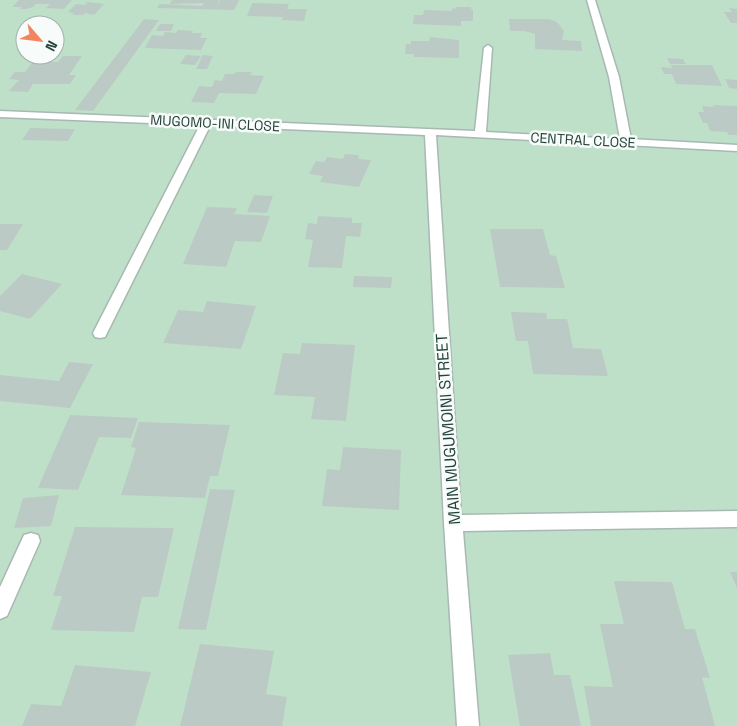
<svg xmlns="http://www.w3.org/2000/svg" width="737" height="726" font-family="'Space Grotesk',sans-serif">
	<rect width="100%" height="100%" fill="#e6efeb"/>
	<path fill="#bfe0c8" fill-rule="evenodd" d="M0 0H737V726H0ZM25 25H55V55H25Z"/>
	<g fill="#bbcac4">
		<path d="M19 0H72L64 9 46 8 50 4H36L33 7 26 9H20L22 7H12Z"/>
		<path d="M172 0H219L217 6 220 0H239L234 10 157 8 159 4 202 6 204 3 170 4Z"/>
		<path d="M87 2 104 4 94 15 85 13 83 15H72L74 13 68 12 76 4 85 5Z"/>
		<path d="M252 3 289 4 287 9H307L304 21 282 20 283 17 247 16Z"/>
		<path d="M456 7H471V9L473 10V21H461V26L413 24 414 15H423L424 10 452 11V8L456 9Z"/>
		<path d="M729 8 737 9V23H731L724 12H732Z"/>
		<path d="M144 19 159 20 93 111 75 110Z"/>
		<path d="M509 19H549L557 22 564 31 562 40 581 41 582 51 535 49V34L524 31H510Z"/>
		<path d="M160 24H174L171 31H156Z"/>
		<path d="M178 30 193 31 192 33H202L200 38H207L201 50 145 48 152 35 163 36 165 32 176 33Z"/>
		<path d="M430 37 459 40V58L414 57V54H405L406 44H411V41H429Z"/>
		<path d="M186 55 201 56 195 65 180 64Z"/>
		<path d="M203 55 213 56 207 69H196Z"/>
		<path d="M63 56H82L69 75H76L70 84H33L28 92 9 91 19 80 9 79 15 72H25L33 62H58Z"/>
		<path d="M667 58 683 59 686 64H670Z"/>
		<path d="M671 65H712L722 86 676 84 672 74H664L661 67 672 68Z"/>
		<path d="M236 72H252L250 75 264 76 256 94 219 93 214 103 191 102 199 86 212 87 215 80 222 81 225 74H234Z"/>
		<path d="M725 79 737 80V89L729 88Z"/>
		<path d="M713 105 737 106V135H728L727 132 710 131 707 123H703L698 112H704L702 106 714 107Z"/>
		<path d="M30 128 75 129 68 141 22 140Z"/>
		<path d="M345 154 359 155 358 159 371 160 359 187 320 182 323 176 309 174 316 161 324 162 327 157 343 159Z"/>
		<path d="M254 195 273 196 267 213 247 212Z"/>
		<path d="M207 207 237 208 234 214 270 216 261 242 235 241 226 267 183 264Z"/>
		<path d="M318 216 352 218V223H362L360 237 346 236 342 268 308 267 313 240 305 239 308 223 317 224Z"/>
		<path d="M0 224H23L7 250H0Z"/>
		<path d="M490 229H543L550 255 556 256 565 288 500 287Z"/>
		<path d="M22 274 62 284 30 319 0 311V296Z"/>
		<path d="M354 276 392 277 391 288 353 287Z"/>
		<path d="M207 301 256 306 241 349 163 343 178 310 203 312Z"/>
		<path d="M511 312 546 313 547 319H567L573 348 601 349 608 376 533 374 528 341H516Z"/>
		<path d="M302 343 355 345 346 421 311 419 315 397 274 395 283 353 300 354Z"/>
		<path d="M69 362 93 364 70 408 0 401V375L59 381Z"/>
		<path d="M70 415 138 418 131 438 99 437 78 490 38 488Z"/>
		<path d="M139 422 230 425 218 476H210L205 498 121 495 136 448 131 447Z"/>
		<path d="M343 447 401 450 399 510 322 506 327 469 340 470Z"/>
		<path d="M210 489 235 490 206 630 178 629Z"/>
		<path d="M59 495 51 526 14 528 23 498Z"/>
		<path d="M75 527 174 528 158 597H142L134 632 51 630 62 596H53Z"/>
		<path d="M730 572H737V588Z"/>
		<path d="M614 581 672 582 685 629H695L710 678 702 677 715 726H591L584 686 613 687 600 624H624Z"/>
		<path d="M200 644 274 651 266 694 287 697 282 726H180Z"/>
		<path d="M550 653 554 675H570L581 726H520L508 655Z"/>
		<path d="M75 665 151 672 135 726H22L31 704 61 706Z"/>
	</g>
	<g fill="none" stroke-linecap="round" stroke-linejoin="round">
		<defs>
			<g id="minor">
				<path d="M587 0H595L619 77 631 139 737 145V151L436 135 461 515 737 511V527L463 531 479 726H457L444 523 425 135 210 126 107 333 105 337 100 338 95 337 93 333 200 125 0 117V111L475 131 484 48 488 45 492 48 486 132 620 139 609 77Z"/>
				<path d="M31 533 38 535 40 541 7 616 0 619V587L24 535Z"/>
			</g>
		</defs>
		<use href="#minor" stroke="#a8b8b2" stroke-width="3"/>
		<use href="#minor" fill="#fff" fill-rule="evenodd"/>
	</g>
	<g text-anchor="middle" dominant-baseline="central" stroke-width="5" stroke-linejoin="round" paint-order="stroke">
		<g font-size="14" fill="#24423a" stroke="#f7fbf9">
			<text transform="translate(215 123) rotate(3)">MUGOMO-INI CLOSE</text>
			<text transform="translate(583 140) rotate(3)">CENTRAL CLOSE</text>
		</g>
		<g font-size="16" fill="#24423a" stroke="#f7fbf9">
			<text transform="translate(448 429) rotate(-94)">MAIN MUGUMOINI STREET</text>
		</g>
	</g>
	<g transform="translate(40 40) rotate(118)"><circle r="24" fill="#f7fbf9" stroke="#a3b1ad"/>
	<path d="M0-4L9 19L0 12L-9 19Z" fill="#f4845f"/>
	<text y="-8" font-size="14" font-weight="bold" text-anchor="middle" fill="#24423a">N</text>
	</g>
</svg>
